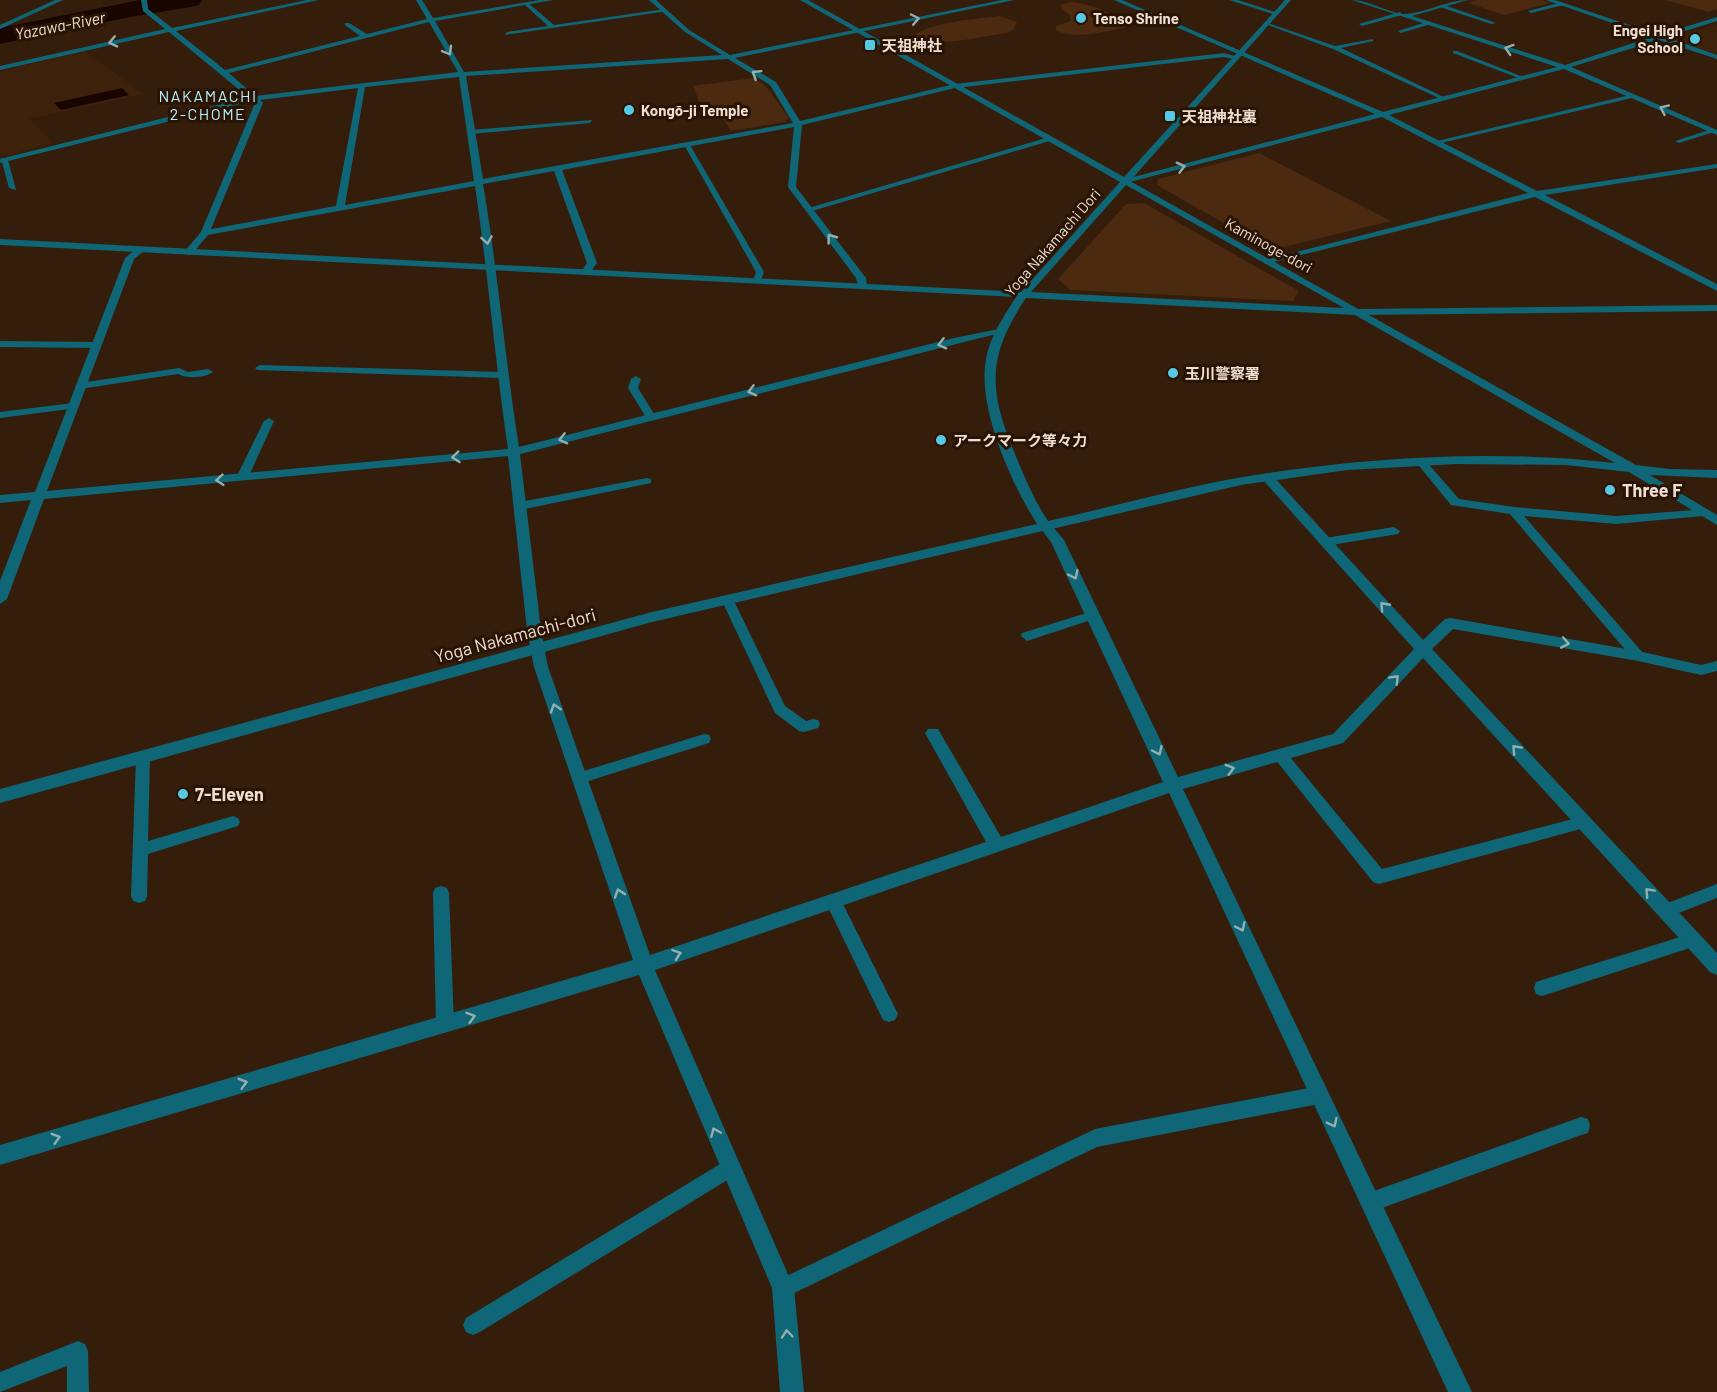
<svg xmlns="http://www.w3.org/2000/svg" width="1717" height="1392" font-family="Barlow,'Noto Sans JP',sans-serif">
	<rect width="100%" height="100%" fill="#341d0b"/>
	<g fill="#3e210a">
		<path d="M1717 24V55L1672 38Z"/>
		<path d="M85 51 143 94 29 119 53 143 0 157V71Z"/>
	</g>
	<g fill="#4b2a10">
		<path d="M1478 0H1542L1550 3 1504 15 1468 3Z"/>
		<path d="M1665 0H1717V9L1709 12Z"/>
		<path d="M1070 2C1089 3 1110 12 1126 23L1125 27C1106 32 1074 40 1056 30V26L1071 21 1070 15 1062 9 1061 5Z"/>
		<path d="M1000 16 1017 22 1013 30 1007 33C981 36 936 49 913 37 924 23 981 18 1000 16Z"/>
		<path d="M753 78 765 85 789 118 785 122 731 131 720 112 704 114 693 86Z"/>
		<path d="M1259 153 1391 221 1271 250 1157 185 1158 179Z"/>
		<path d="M1144 203 1299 291 1293 301 1070 290 1058 279 1126 204Z"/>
	</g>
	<path fill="#190500" d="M122 88 129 95 61 110 54 103Z"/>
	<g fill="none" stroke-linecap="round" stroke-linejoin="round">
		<path fill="#190500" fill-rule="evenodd" d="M140 0H202L199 5 190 7 130 17 0 44V28Z"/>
		<g fill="#0f6677" fill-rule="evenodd">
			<path d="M1229 0H1238L1278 13 1273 14Z"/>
			<path d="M527 2 554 25 665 9 668 11 505 35 507 32 548 26 525 5Z"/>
			<path d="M1562 2 1564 5 1531 13 1528 11Z"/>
			<path d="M1440 5H1444L1496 23 1491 24 1440 7Z"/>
			<path d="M1400 12 1402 15 1362 26 1359 24Z"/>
			<path d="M1429 21 1431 24 1401 33 1398 31Z"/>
			<path d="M1265 22 1335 46 1373 39V41L1341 48 1448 99 1443 100 1333 49 1265 24Z"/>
			<path d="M1453 51H1457L1526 78 1521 79 1453 53Z"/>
			<path d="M1634 94 1636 97 1437 144 1433 142Z"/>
			<path d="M592 120 590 123 471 134 467 132 471 130Z"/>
			<path d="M1712 129 1714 130V132L1679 143 1675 141Z"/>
			<path d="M1046 138 1053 140 812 211 805 209Z"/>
			<path d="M683 143 690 145 764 272 760 283 753 281 756 272Z"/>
			<path d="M1 158 8 160 16 190 9 188Z"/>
			<path d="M0 341 96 342 101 345 96 348 0 347Z"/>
			<path d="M260 365 502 372 507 375 502 378 257 370 255 368Z"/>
			<path d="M179 368 188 372 208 369 213 372C204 378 188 379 178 374L80 389 75 386 80 383Z"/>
			<path d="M636 376 641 379 638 388 656 417 655 419H647L628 388 631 379Z"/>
			<path d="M73 403 77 404V408L0 418V412Z"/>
			<path d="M269 418 274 421 248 478 246 480H238L236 478 264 421Z"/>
			<path d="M1420 458 1424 459 1459 499 1514 507 1616 516 1707 509 1709 512 1703 516 1616 524 1524 516 1643 653 1645 656 1643 659H1633L1510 514 1451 505 1415 461Z"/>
			<path d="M647 478 651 479V483L520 510 514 506 520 502Z"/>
			<path d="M1394 527 1400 531 1398 534 1325 546 1319 542 1325 538Z"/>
			<path d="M727 595 733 599 785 706 806 721 813 719 818 720 820 724 818 728 804 732 799 731 775 713 721 599Z"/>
			<path d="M1093 611 1097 612 1099 615 1097 618 1027 641 1021 636 1022 633Z"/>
			<path d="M704 734 709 735 711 739 709 743 579 784 574 782 572 778 574 774Z"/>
			<path d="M1280 749 1285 751 1382 869 1584 816 1589 818 1591 822 1589 826 1584 828 1379 884 1373 882 1275 759 1273 755 1275 751Z"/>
			<path d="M143 751 148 753 150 757 148 841 233 816 238 818 240 822 238 826 148 854 147 896 145 901 139 903 133 901 131 896 136 757 138 753Z"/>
			<path d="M1717 884V898L1666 918 1660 916 1658 911 1660 906Z"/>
			<path d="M441 886 447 888 449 893 454 1024 451 1030 445 1032 439 1030 436 1024 433 893 435 888Z"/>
			<path d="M833 894 839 896 898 1014 895 1020 889 1022 883 1020 825 901 827 896Z"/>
			<path d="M1693 933 1699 935 1701 940 1699 945 1693 947 1542 996 1536 994 1534 988 1536 982 1542 980Z"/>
			<path d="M1319 1086 1325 1089 1328 1095 1325 1101 1319 1104 1097 1147 790 1295 783 1298 776 1295 773 1288 776 1281 1095 1129Z"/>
			<path d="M1581 1117 1588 1119 1590 1126 1588 1133 1581 1135 1371 1212 1364 1209 1361 1202 1364 1195 1371 1192Z"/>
			<path d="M730 1158 737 1160 739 1167 737 1174 480 1332 473 1335 466 1332 463 1325 466 1318Z"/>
			<path d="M78 1341 85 1344 88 1351 89 1392H67V1366L0 1392V1372Z"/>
		</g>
		<g fill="#0f6677" fill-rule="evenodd">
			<path d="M141 0H147L148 9 172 28 307 0H319L176 31 225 70 360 36 345 25V23H349L367 34 427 19 416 0H422L433 18 539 0H553L435 21 464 72 722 55 685 32 649 0H656L689 30 730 55 1002 0H1014L735 58 776 82 800 121 955 84 1224 53 1239 57 1237 60 1224 57 955 88 802 125 796 187 866 278 867 286 862 289 859 288 856 278 788 187 794 127 562 170 597 263 589 274 586 275 581 272 587 263 554 171 483 184C498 272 505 360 519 447L954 338 999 329 1004 332 520 454 541 630 548 667 650 955 986 842 925 733 928 729H938L1001 837 1163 782 1051 542 1038 525 1039 522H1049L1064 540 1178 777 1333 734 1414 649 1263 480 1261 477 1267 473 1271 474 1423 640 1445 619 1450 618 1638 651 1701 665 1717 661V671L1701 675 1638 661 1453 629 1432 649 1717 953V975L1710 972 1423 658 1343 743 1183 789 1472 1392H1448L1169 793 655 970 794 1288 804 1392H780L772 1288 639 975 0 1165V1145L633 960 534 667 527 630 508 456 44 499 7 599 0 604V581L31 500 0 503V495L35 492 125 258 137 248 145 250 134 259 47 491 508 449C495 361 488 273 475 186L208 235 192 254 189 255 184 252 201 232 255 103 252 101 0 163V159L248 97 169 32 0 70V66L165 29 143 11ZM429 22 458 72 255 96 229 73ZM728 59 770 85 793 123 483 179 466 76ZM459 77 474 181 345 205 365 87ZM358 88 336 206 211 229 263 103 260 100Z"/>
			<path d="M1114 0H1122L1383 112 1557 67 1352 0C1370 0 1391 15 1407 14 1428 12 1447 0 1468 0L1412 16 1565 65 1652 37 1546 0H1555L1659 35 1717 17V21L1666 37 1717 55V59L1659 40 1571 67 1717 130V135L1564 69 1389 115 1537 191 1717 164V168L1545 195 1717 284V291L1535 197 1265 264V260L1528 193 1382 117 1122 184V180L1375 114Z"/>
			<path d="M1717 305V311L1358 315 1353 312 1358 309Z"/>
		</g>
		<g fill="#0f6677" fill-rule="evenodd">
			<path d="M55 0H63L0 29V25Z"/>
			<path d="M800 0H808L1124 177 1285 0H1291L1130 181 1636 465 1669 469 1717 470V478L1650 475 1717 515V525L1629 472 1566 465 1456 464 1347 470 1241 485 652 622 0 803V789L652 612 1037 524C1011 483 977 408 986 359 990 336 1004 316 1016 297L0 245V239L1021 292 1120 182ZM1126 185 1344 308 1031 292ZM1026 298 1355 315 1615 463C1492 449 1365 457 1243 477 1178 488 1113 507 1048 521 1035 502 1026 480 1017 459 989 393 985 359 1026 298Z"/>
		</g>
	</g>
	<defs><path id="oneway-chevron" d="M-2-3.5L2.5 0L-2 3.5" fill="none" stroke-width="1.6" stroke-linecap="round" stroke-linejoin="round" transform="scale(1.5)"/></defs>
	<g stroke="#95aeae">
		<use href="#oneway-chevron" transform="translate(915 19) rotate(-12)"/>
		<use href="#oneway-chevron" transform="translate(113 42) rotate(167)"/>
		<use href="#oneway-chevron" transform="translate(1509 49) rotate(-162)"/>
		<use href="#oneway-chevron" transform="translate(448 51) rotate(60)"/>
		<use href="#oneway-chevron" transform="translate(756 74) rotate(-148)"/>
		<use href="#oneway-chevron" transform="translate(1664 109) rotate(-156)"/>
		<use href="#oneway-chevron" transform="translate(1181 167) rotate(-15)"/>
		<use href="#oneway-chevron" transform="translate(831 238) rotate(-127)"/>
		<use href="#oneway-chevron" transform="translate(487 240) rotate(81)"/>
		<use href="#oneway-chevron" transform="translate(942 344) rotate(166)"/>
		<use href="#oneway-chevron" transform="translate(752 391) rotate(166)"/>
		<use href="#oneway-chevron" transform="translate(563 439) rotate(166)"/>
		<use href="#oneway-chevron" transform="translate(456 457) rotate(174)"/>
		<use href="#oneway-chevron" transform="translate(220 480) rotate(175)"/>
		<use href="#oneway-chevron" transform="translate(1074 575) rotate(65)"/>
		<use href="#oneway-chevron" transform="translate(1384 606) rotate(-132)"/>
		<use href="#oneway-chevron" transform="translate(1565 643) rotate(10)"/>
		<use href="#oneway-chevron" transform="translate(1395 679) rotate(-47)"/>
		<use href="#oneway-chevron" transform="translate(555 708) rotate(-108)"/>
		<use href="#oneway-chevron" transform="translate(1516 749) rotate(-133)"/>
		<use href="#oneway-chevron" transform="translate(1158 751) rotate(65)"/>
		<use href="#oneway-chevron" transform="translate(1230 769) rotate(-16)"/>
		<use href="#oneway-chevron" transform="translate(1649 892) rotate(-133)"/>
		<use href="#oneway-chevron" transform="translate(619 893) rotate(-109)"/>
		<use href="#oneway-chevron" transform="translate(1241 927) rotate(65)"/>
		<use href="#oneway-chevron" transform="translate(677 954) rotate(-19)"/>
		<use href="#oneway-chevron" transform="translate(471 1017) rotate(-16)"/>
		<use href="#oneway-chevron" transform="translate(243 1083) rotate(-16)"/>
		<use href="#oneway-chevron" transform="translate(1333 1123) rotate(64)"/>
		<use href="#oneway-chevron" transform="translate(715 1132) rotate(-113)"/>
		<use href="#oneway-chevron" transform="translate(56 1138) rotate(-16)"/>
		<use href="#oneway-chevron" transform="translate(787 1334) rotate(-95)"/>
	</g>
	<g fill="#58c9e4" stroke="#291303" stroke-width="2">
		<circle cx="1081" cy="18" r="6"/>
		<circle cx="1695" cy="39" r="6"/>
		<rect x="864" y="39" width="12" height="12" rx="3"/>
		<circle cx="629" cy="110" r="6"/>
		<rect x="1164" y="110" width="12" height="12" rx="3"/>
		<circle cx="1173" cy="373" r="6"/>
		<circle cx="941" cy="440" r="6"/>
		<circle cx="1610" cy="490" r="6"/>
		<circle cx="183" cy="794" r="6"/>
	</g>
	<g text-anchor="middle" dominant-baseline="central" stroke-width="6" stroke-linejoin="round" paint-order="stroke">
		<g font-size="15" font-weight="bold" fill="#eeded3" stroke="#291303" text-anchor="start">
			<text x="1093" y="18">Tenso Shrine</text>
			<text x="1683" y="30" text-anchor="end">Engei High<tspan x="1683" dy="17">School</tspan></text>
			<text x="882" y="45">天祖神社</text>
			<text x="641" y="110">Kongō-ji Temple</text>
			<text x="1182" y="116">天祖神社裏</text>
			<text x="1185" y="373">玉川警察署</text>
			<text x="953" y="440">アークマーク等々力</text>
		</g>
		<g font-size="15" fill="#eeded3" stroke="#291303">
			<text transform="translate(1052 242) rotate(-49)">Yoga Nakamachi Dori</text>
			<text transform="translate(1269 245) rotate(29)">Kaminoge-dori</text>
		</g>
		<g font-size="16" font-style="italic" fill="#f1dccf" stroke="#291303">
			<text transform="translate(60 25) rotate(-11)">Yazawa-River</text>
		</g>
		<g font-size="16" letter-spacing="1.5" fill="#b6eefd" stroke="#291303">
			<text x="208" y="95">NAKAMACHI<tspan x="208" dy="18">2-CHOME</tspan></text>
		</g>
		<g font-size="18" font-weight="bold" fill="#eeded3" stroke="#291303" text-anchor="start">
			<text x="1622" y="490">Three F</text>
			<text x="195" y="794">7-Eleven</text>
		</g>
		<g font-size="18" fill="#eeded3" stroke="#291303">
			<text transform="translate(515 635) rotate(-15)">Yoga Nakamachi-dori</text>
		</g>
	</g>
</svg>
